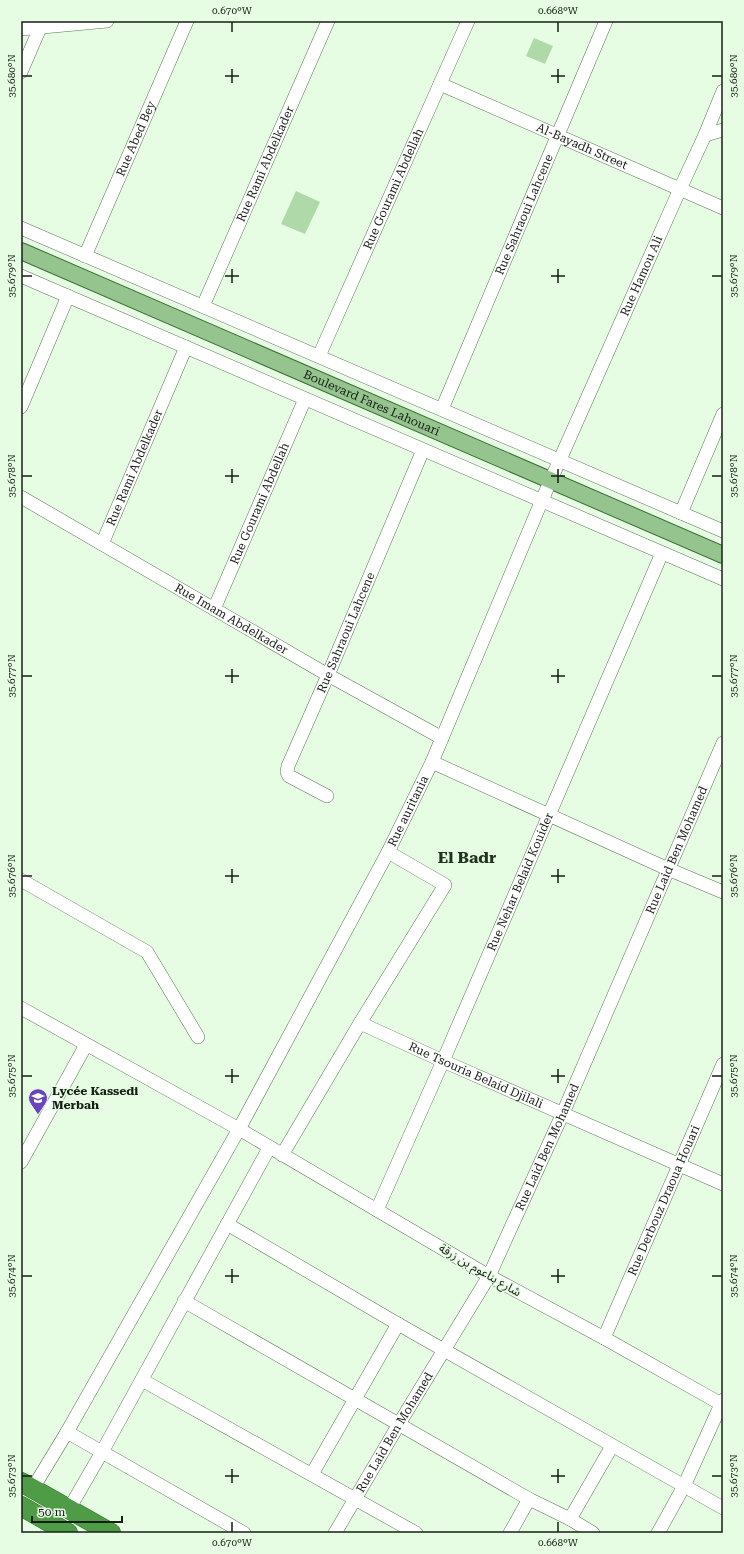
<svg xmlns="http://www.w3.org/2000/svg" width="744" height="1554" font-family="'Roboto Serif','Noto Sans Arabic',serif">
	<rect width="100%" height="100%" fill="#e6fde3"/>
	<g fill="#afd9a9">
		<path d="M534 38 553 46 545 64 526 56Z"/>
		<path d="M296 191 320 202 305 234 281 224Z"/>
	</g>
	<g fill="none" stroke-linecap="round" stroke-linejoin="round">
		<defs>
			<g id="minor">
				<path d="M21 29 107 21"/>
				<path d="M21 72 43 21"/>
				<path id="s1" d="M440 84 723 208"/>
				<path d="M705 135 723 130"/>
				<path d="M21 228 723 531"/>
				<path id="s2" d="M85 256 187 21"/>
				<path d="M21 276 723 579"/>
				<path id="s3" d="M203 306 328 21"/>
				<path id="s4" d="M319 356 468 21"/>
				<path d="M21 407 68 296"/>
				<path id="s5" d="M442 409 606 21"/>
				<path id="s6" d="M21 497 328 675 442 738"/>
				<path d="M681 513 723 414"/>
				<path id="s7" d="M102 544 186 347"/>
				<path id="s8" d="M214 609 305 399"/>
				<path d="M432 762 668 869 723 892"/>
				<path id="s9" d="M327 796 289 776 287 772 288 766 328 675 423 450"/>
				<path d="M21 880 147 952 198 1037"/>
				<path d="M21 1008 239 1129 489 1276 604 1338 723 1405"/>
				<path id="s10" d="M360 1023 443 1061 723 1184"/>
				<path d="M282 1155 360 1023 445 885 388 852"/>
				<path d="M21 1162 86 1045"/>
				<path id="s11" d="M377 1210 443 1061 662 553"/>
				<path d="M227 1224 398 1324 723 1508"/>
				<path d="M184 1301 529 1499 570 1519 593 1533"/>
				<path id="s12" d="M604 1338 723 1064"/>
				<path d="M142 1380 416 1533"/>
				<path d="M67 1432 244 1533"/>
				<path d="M312 1474 398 1324"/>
				<path id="s13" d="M33 1488 67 1432 239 1129 388 852 432 762 542 500 680 189 705 135 723 91"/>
				<path d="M69 1509 102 1452 269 1148"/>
				<path d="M570 1519 612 1446"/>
				<path id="s14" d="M335 1533 399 1424 489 1276 563 1113 723 743"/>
				<path d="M510 1533 529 1499"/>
				<path d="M658 1533 684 1486 723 1400"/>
			</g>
			<g id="major">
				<path id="s15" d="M21 251 723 555"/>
			</g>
			<g id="highway">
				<path d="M21 1482 111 1533"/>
				<path d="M21 1506 68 1533"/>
			</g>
		</defs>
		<use href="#minor" stroke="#60745d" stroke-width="14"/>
		<use href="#major" stroke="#3a7034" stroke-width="18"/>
		<use href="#highway" stroke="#3a7034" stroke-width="20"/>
		<use href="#minor" stroke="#fff" stroke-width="13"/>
		<use href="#major" stroke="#95c48f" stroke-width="16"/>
		<use href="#highway" stroke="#4e9c45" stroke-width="19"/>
	</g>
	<path fill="none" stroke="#161e15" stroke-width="1.5" d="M232 22V32M558 22V32M232 69V83M558 69V83M22 76H32M225 76H239M551 76H565M712 76H722M232 269V283M558 269V283M22 276H32M225 276H239M551 276H565M712 276H722M232 469V483M558 469V483M22 476H32M225 476H239M551 476H565M712 476H722M232 669V683M558 669V683M22 676H32M225 676H239M551 676H565M712 676H722M232 869V883M558 869V883M22 876H32M225 876H239M551 876H565M712 876H722M232 1069V1083M558 1069V1083M22 1076H32M225 1076H239M551 1076H565M712 1076H722M232 1269V1283M558 1269V1283M22 1276H32M225 1276H239M551 1276H565M712 1276H722M232 1469V1483M558 1469V1483M22 1476H32M225 1476H239M551 1476H565M712 1476H722M232 1522V1532M558 1522V1532"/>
	<defs>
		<symbol id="school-pin" viewBox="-11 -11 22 30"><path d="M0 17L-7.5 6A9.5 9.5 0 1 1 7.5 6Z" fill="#6845be" stroke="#e6fde3"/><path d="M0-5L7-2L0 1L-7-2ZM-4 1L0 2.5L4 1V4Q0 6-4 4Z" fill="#fff"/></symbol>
	</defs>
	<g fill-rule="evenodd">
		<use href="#school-pin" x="27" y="1087" width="22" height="30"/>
	</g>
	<g text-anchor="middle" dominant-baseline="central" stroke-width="3" stroke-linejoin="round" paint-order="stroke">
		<g font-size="12" fill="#161e15" stroke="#e6fde3">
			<text stroke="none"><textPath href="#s2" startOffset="128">Rue Abed Bey</textPath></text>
			<text stroke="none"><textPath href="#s1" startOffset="155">Al-Bayadh Street</textPath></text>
			<text stroke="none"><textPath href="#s3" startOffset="155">Rue Rami Abdelkader</textPath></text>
			<text stroke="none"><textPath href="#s4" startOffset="183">Rue Gourami Abdellah</textPath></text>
			<text stroke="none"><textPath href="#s5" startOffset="211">Rue Sahraoui Lahcene</textPath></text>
			<text stroke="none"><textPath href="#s13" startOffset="1358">Rue Hamou Ali</textPath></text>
			<text stroke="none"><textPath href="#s15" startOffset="382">Boulevard Fares Lahouari</textPath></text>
			<text stroke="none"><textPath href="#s7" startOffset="83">Rue Rami Abdelkader</textPath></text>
			<text stroke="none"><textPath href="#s8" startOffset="115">Rue Gourami Abdellah</textPath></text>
			<text stroke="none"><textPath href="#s6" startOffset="243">Rue Imam Abdelkader</textPath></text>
			<text stroke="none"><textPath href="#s9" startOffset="199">Rue Sahraoui Lahcene</textPath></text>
			<text stroke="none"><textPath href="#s13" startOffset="774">Rue auritania</textPath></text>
			<text stroke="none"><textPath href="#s14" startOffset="765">Rue Laid Ben Mohamed</textPath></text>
			<text stroke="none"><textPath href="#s11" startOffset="358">Rue Nehar Belaid Kouider</textPath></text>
			<text stroke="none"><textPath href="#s10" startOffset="127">Rue Tsouria Belaid Djilali</textPath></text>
			<text stroke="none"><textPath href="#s14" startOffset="441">Rue Laid Ben Mohamed</textPath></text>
			<text stroke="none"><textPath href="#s12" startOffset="150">Rue Derbouz Draoua Houari</textPath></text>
			<text transform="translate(480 1270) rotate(30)">شارع بناعوم بن زرقة</text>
			<text stroke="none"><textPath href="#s14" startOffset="117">Rue Laid Ben Mohamed</textPath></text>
		</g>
		<g font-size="12" font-weight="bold" fill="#161e15" stroke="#e6fde3" text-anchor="start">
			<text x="52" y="1091">Lycée Kassedi<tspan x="52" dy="14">Merbah</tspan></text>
		</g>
		<g font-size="16" font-weight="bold" fill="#21331f" stroke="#e6fde3">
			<text x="467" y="857">El Badr</text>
		</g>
	</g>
	<rect width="744" height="1554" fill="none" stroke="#e6fde3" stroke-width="44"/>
	<path d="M32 1516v6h90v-6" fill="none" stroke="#161e15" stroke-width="2"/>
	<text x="38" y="1516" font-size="12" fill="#161e15" stroke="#e6fde3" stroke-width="3" paint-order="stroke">50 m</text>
	<rect x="22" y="22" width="700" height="1510" fill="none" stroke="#161e15" stroke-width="1.5"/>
	<g font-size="10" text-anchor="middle" fill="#161e15">
		<text x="232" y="14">0.670°W</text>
		<text x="558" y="14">0.668°W</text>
		<text transform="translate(11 76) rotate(-90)" y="4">35.680°N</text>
		<text transform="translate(733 76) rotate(-90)" y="4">35.680°N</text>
		<text transform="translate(11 276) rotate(-90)" y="4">35.679°N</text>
		<text transform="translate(733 276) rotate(-90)" y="4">35.679°N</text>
		<text transform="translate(11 476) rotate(-90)" y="4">35.678°N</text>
		<text transform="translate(733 476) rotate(-90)" y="4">35.678°N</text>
		<text transform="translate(11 676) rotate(-90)" y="4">35.677°N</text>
		<text transform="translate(733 676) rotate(-90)" y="4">35.677°N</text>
		<text transform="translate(11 876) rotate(-90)" y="4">35.676°N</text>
		<text transform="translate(733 876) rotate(-90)" y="4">35.676°N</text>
		<text transform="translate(11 1076) rotate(-90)" y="4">35.675°N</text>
		<text transform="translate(733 1076) rotate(-90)" y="4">35.675°N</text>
		<text transform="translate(11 1276) rotate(-90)" y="4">35.674°N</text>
		<text transform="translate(733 1276) rotate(-90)" y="4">35.674°N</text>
		<text transform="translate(11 1476) rotate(-90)" y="4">35.673°N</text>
		<text transform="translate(733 1476) rotate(-90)" y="4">35.673°N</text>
		<text x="232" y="1546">0.670°W</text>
		<text x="558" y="1546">0.668°W</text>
	</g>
</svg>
